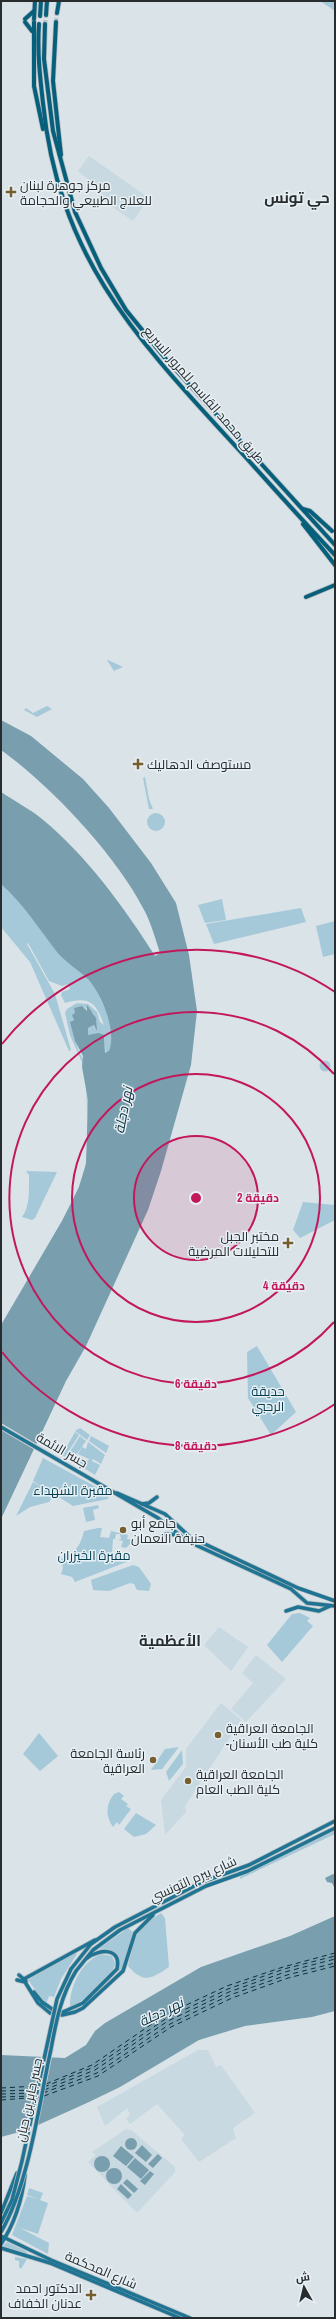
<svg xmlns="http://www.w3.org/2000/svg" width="336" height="2319" font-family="'Archivo Narrow',Cairo,sans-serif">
	<rect width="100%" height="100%" fill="#dae3e8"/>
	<g fill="#c8d9e1">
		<path d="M89 156 149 198 133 221 98 197 102 190 78 171Z"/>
		<path d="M219 1627 248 1647 231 1671 204 1645Z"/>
		<path d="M256 1655 286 1679 246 1722 231 1709 253 1683 242 1673Z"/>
		<path d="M221 1703 241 1720 185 1806 186 1812 165 1835 161 1800 186 1767V1749Z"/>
		<path d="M198 2050H208L216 2067 221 2065 255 2113 233 2128 236 2138 199 2162 181 2139 185 2135 157 2104 130 2124 126 2119 130 2114 127 2108 105 2126 97 2107Z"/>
		<path d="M126 2129 131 2130 175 2167V2172L137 2213 88 2162 96 2155 92 2152Z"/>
	</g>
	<g fill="#a5c9d9">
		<path d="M320 1H335V11Z"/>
		<path d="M107 660H108L123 667 114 671Z"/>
		<path d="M47 706 52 709 37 717 24 710 26 708 33 713Z"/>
		<path d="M145 777 149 799 153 809H149L143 778Z"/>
		<circle cx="156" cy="822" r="9"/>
		<path d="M1 879 90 977 109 1017 117 1048 106 1057 104 1035H88V1028L94 1025 95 1030 94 1014 86 1008 87 1011 84 1007 75 1013 74 1019 71 1022C74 1037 78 1055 88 1066L91 1184 1 1325C15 1303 28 1280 41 1257 59 1225 83 1191 87 1155L89 1156 86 1085 82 1062 70 1035 65 1013 67 1009 77 1003 88 1004 97 1012 100 1022 104 1025C96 1002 89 996 65 1003L61 995 62 992 70 989 68 984 62 986 49 981 28 943 27 944 55 994 71 1050 69 1051 30 962 1 927Z"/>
		<path d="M222 899 226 920 205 923 198 905Z"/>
		<path d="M301 908 306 922 214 944 206 924Z"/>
		<path d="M335 921V954L323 957 316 926Z"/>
		<circle cx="325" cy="1066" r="5.5"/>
		<path d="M26 1171 57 1172 35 1218 32 1220 22 1217C30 1207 29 1190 29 1175Z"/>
		<path d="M303 1202 335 1205V1220L300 1238 293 1230Z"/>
		<path d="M257 1346 296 1412 271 1435 248 1398 247 1352Z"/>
		<path d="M80 1428 90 1435 87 1440 75 1431Z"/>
		<path d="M75 1432 79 1435 65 1457 62 1455Z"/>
		<path d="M80 1436 86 1441 77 1454 74 1453 70 1461 65 1459Z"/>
		<path d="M91 1436 109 1446 106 1453 89 1441Z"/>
		<path d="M88 1442 105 1455 101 1464 93 1459 94 1457 92 1461 100 1465 95 1475 71 1460 75 1454 88 1461 86 1465 89 1459 78 1454 82 1447 86 1449Z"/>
		<path d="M43 1458 109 1494 108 1499 73 1506 54 1494 49 1502 30 1507 16 1516 33 1482 45 1489 33 1481Z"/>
		<path d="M98 1505 99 1508 93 1510 95 1520 86 1522 83 1508Z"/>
		<path d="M98 1528H102L100 1537 109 1538 111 1531 128 1535 127 1539 134 1540 126 1548 121 1547 123 1541 118 1540 121 1539 120 1534H116L115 1539H113L112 1553 130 1556 129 1561 75 1582 72 1577 61 1574 63 1568 61 1559C75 1553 80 1547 84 1531Z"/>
		<path d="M133 1565 139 1567 151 1584 149 1591 137 1590 134 1584 130 1583 109 1591 93 1590 91 1580Z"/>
		<path d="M300 1613 310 1618 307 1621 313 1626 282 1662 267 1645 292 1614Z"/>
		<path d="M39 1733 58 1756 40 1771 23 1754Z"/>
		<path d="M179 1747 162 1769 151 1770 165 1749Z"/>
		<path d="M182 1750 183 1764 169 1781 166 1772Z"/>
		<path d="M119 1792 124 1796 121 1799 128 1804 126 1806 131 1809 119 1825 117 1822 113 1827C105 1816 106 1804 114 1794Z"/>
		<path d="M136 1813 156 1825 146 1834 134 1837 124 1829Z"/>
		<path d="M335 1830V1834L240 1879V1877Z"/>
		<path d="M161 1913 165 1918 169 1967C151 1979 144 1984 128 1966 136 1936 134 1930 161 1913Z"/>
		<path d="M128 1928 133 1932 122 1969 118 1972 120 1962C115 1951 109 1946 97 1950Z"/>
		<path d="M75 1952 77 1954 61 1979 54 1997 49 1996 46 2004 28 1980Z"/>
		<path d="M101 1954 112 1956 115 1963C114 1978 83 2001 70 2008 69 1987 81 1962 101 1954Z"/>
		<path d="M29 2188 43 2193 40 2200 48 2203 38 2234 20 2228 49 2243 48 2254 12 2235 27 2196 38 2199 27 2195Z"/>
		<path d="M7 2242 26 2251 28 2255 3 2246Z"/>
		<path d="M15 2257 27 2259 21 2269 19 2267V2261L15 2260Z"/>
	</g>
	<g fill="#799eae">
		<path d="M1 720 31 736 83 779 109 808 151 863 176 903 189 955 197 1011 191 1065 161 1171 148 1210 86 1346 66 1381 1 1519V1325L62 1221 79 1187 86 1164 88 1100 82 1067 83 1056 75 1041 70 1022 74 1020 72 1015 75 1013 74 1008 82 1006 87 1011V1005L96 1018 97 1031 94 1025 88 1028V1035L99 1033 104 1035 105 1053 109 1051C117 1031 102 996 89 980 79 970 66 963 57 952 39 929 23 903 1 884V792C14 801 30 809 42 819 87 856 124 907 155 956L160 953C155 938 151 922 143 908 115 854 50 785 1 750Z"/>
		<path d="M333 1874 335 1875V1889L332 1883 327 1882 325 1878Z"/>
		<path d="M335 1916V2011L312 2017 245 2026 199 2040 120 2087 89 2102 27 2130 1 2137V2055L65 2058 86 2045 95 2031 105 2023 201 1967 290 1936Z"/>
		<circle cx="131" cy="2144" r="6"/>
		<path d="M142 2145 152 2155 146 2162 135 2153Z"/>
		<path d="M121 2146 134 2157 126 2166 113 2156Z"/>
		<path d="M158 2154 162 2158 153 2168 148 2164Z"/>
		<circle cx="102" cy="2164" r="8"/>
		<path d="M135 2158 149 2170 141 2179 127 2167Z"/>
		<circle cx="114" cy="2176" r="8"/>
		<path d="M150 2171 154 2174 145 2185 140 2181Z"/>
		<path d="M127 2179 138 2189 134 2193 123 2183Z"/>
		<path d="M121 2184 132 2195 128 2199 117 2189Z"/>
	</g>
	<g fill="#dae3e8">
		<path d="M1 1423 38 1445 35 1450 1 1430Z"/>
		<path d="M41 2056 52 2057 45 2091 37 2128 24 2133Z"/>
	</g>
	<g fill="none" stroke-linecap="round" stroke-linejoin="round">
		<g stroke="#0b2f3c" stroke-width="1" stroke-dasharray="5 4" stroke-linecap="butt">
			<path d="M46 2084 92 2065 165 2015 227 1986 283 1967 335 1953"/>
			<path d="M44 2087 94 2067 167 2018 228 1989 284 1969 335 1956"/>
			<path d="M1 2088 37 2086"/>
			<path d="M44 2090 95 2070 168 2021 229 1992 285 1972 335 1959"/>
			<path d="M1 2091 35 2090"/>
			<path d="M43 2093 97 2073 170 2024 230 1995 287 1975 335 1963"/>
			<path d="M1 2094 35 2093"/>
			<path d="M44 2096 98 2076 171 2027 232 1998 288 1978 335 1966"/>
			<path d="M1 2097 34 2096"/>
			<path d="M1 2100 41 2097"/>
		</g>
		<g stroke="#b7bec3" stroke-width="4" stroke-dasharray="4 2" stroke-linecap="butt">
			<path d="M56 22 57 13"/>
			<path d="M45 24 46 15"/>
		</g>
		<defs>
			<g id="major">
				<path d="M1 1427 158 1518 187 1541 291 1589 307 1603 335 1606"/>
				<path d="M117 1493 165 1514 190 1537 298 1588 335 1601"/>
				<path d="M142 1504 149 1503 157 1497"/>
				<path d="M158 1539 166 1534 177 1535"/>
				<path d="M286 1611 298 1607 319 1611 330 1606"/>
				<path d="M71 1969 91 1944 115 1927 202 1882 249 1865 335 1821"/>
				<path d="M76 1971 93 1950 120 1930 206 1886 248 1871 335 1828"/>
				<path d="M19 1975 26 1981"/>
				<path d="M24 1979 95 1940"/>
				<path d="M17 1980 25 1982 38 2003 50 2013"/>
				<path d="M34 1992 42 2002 52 2009"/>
				<path d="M63 2012 83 2003 117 1969C122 1947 99 1949 87 1958"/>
				<path d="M62 2015 75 2012 83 2008 123 1971 135 1933 153 1915"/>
				<path d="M1 2213 17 2173"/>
				<path d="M1 2236 51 2260 190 2318"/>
				<path d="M1 2244C15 2223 22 2200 25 2175"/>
				<path d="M1 2248 50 2263 180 2318"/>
			</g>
			<g id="highway">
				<path d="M57 13 59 1"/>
				<path d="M46 15 47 1"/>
				<path d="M40 16 41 1"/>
				<path d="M25 19 34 11"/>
				<path d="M34 19 35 1"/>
				<path d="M25 22 32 31"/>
				<path d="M34 22V86L43 129"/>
				<path d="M56 22 53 81 61 155"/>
				<path d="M39 24C37 51 40 77 43 103 58 252 131 333 228 438 264 477 299 517 335 555"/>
				<path d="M45 24 44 59 53 131 75 212 101 268 126 310 165 358 335 545"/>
				<path d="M303 509 310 511 332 531"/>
				<path d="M303 524 335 565"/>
				<path d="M306 597 335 585"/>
			</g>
		</defs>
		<use href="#major" stroke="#b7bec3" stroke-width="5"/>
		<use href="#highway" stroke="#b7bec3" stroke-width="5.5"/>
		<use href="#major" stroke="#1e7492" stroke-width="3.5"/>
		<use href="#highway" stroke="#07607b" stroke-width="4"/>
		<defs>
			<g id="major-bridge">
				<path d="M1 2223 12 2200 22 2161 57 1999 71 1969"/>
				<path d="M1 2232C29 2184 39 2104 51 2049 56 2022 61 1995 76 1971"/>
			</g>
		</defs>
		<use href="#major-bridge" stroke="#b7bec3" stroke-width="5" stroke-linecap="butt"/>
		<use href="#major-bridge" stroke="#1e7492" stroke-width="3.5"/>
	</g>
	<circle cx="196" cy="1198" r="62" fill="#c2185b" fill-opacity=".12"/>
	<g fill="none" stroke="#c2185b" stroke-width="2">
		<circle cx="196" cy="1198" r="62"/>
		<circle cx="196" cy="1198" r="124"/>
		<path d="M334 1322A186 186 0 1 1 334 1074"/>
		<path d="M335 1404A248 248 0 0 1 2 1352M2 1044A248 248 0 0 1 335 992"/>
	</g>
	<g fill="#765e2e" stroke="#e7f0f5" stroke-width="1.5">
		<path d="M9 186h4v4h4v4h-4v4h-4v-4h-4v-4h4z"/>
		<path d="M136 758h4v4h4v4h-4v4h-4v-4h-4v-4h4z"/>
		<path d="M286 1237h4v4h4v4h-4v4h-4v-4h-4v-4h4z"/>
		<circle cx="123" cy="1530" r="4"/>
		<circle cx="218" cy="1735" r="4"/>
		<circle cx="153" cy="1760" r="4"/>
		<circle cx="188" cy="1781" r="4"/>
		<path d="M89 2289h4v4h4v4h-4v4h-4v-4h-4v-4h4z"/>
	</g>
	<g text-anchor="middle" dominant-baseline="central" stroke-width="3" stroke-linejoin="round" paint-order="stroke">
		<g font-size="13" fill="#292c2e" stroke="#e7f0f5" text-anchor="start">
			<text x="20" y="185">مركز جوهرة لبنان<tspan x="20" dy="15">للعلاج الطبيعي والحجامة</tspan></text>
			<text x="147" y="764">مستوصف الدهاليك</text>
			<text x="279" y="1236" text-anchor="end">مختبر الجبل<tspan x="279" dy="15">للتحليلات المرضية</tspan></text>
			<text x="131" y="1523">جامع أبو<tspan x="131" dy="15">حنيفة النعمان</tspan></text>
			<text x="226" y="1728">الجامعة العراقية<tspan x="226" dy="15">-كلية طب الأسنان</tspan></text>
			<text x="145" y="1753" text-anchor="end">رئاسة الجامعة<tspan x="145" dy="15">العراقية</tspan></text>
			<text x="196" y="1774">الجامعة العراقية<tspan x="196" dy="15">كلية الطب العام</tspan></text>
			<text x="82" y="2288" text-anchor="end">الدكتور احمد<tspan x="82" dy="15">عدنان الخفاف</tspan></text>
		</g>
		<g font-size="13" fill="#292c2e" stroke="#e7f0f5">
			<text transform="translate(204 395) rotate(49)">طريق محمد القاسم للمرور السريع</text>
			<text transform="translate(62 1450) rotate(30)">جسر الائمة</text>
			<text transform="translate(193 1879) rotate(-24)">شارع بيرم التونسي</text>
			<text transform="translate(29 2100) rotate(-78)">جسر جابر بن حيان</text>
			<text transform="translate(101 2270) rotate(23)">شارع المحكمة</text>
		</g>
		<g font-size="13" fill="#043c4e" stroke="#e7f0f5">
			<text x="268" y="1391">حديقة<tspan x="268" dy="15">الرحبي</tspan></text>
			<text x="73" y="1490">مقبرة الشهداء</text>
			<text x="94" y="1555">مقبرة الخيزران</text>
		</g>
		<g font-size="14" font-style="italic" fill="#0b2f3c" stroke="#e7f0f5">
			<text transform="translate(123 1110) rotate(-79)">نهر دجلة</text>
			<text transform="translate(161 2012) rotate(-26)">نهر دجلة</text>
		</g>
		<g font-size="15" font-weight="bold" fill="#292c2e" stroke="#e7f0f5">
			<text x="297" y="197">حي تونس</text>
			<text x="170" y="1640">الأعظمية</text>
		</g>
	</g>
	<circle cx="196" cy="1198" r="6" fill="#c2185b" stroke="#e7f0f5" stroke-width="2"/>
	<g font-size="12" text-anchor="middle" font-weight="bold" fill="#c2185b" stroke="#e7f0f5" stroke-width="3" stroke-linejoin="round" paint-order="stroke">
		<text x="258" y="1202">2 دقيقة</text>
		<text x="284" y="1290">4 دقيقة</text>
		<text x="196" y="1388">6 دقيقة</text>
		<text x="196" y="1450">8 دقيقة</text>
	</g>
	<rect width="336" height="2319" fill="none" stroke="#292c2e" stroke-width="4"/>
	<g transform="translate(304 2287) rotate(352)" stroke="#e7f0f5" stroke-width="3" paint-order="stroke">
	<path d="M0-3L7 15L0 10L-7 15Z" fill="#292c2e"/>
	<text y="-6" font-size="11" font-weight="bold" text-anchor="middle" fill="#292c2e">ش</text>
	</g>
</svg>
